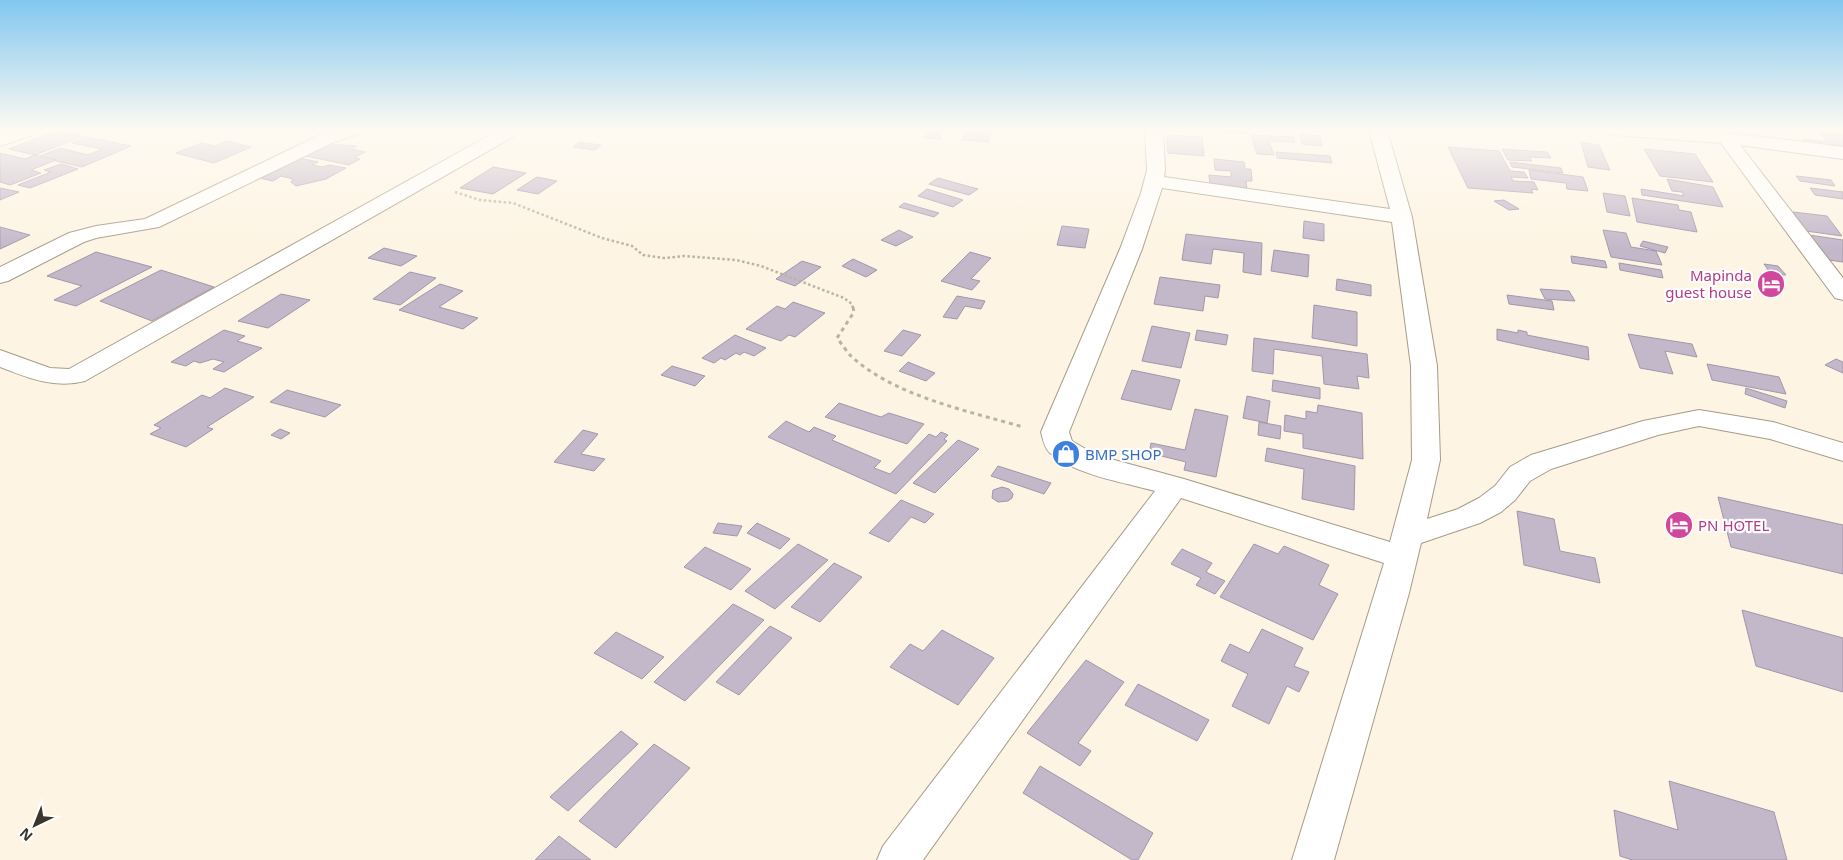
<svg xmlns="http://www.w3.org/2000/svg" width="1843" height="860" font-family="'Noto Sans',sans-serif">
	<rect width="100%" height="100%" fill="#fdf4e3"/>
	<g fill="#c3b7ca" stroke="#a296a9">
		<path d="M58 130 83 136 35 155 9 149Z"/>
		<path d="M928 130H943L940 139 925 138Z"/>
		<path d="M966 130H991L988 142 962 140Z"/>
		<path d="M1199 130H1246V134Z"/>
		<path d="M1820 132 1843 135V151L1809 147 1803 139 1827 142Z"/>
		<path d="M1300 134 1320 136 1322 146 1302 144Z"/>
		<path d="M1167 135 1202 137 1204 156 1168 153Z"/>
		<path d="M1251 135 1293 137 1295 142 1269 141 1274 155 1257 154Z"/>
		<path d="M87 137 131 146 82 167 38 157 60 148 88 155 102 149 72 143Z"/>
		<path d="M227 141 251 147 214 163 176 153 202 143 215 146Z"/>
		<path d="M579 142 601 145 595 150 573 147Z"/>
		<path d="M1581 142 1599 145 1610 170 1588 167Z"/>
		<path d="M330 144 357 146 351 149 365 152 354 158 360 159 349 165 306 156Z"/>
		<path d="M1448 147 1499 151 1510 171 1524 172 1528 178 1511 177 1513 181 1534 182 1538 190 1531 189 1533 193 1468 188Z"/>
		<path d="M1502 149 1547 152 1551 158 1529 157 1532 161 1508 160Z"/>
		<path d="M1644 149 1695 154 1713 182 1660 176Z"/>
		<path d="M1276 152 1330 156 1332 163 1277 158Z"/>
		<path d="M0 153 25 159 35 155 56 160 31 170 41 173 10 185 0 182Z"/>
		<path d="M295 157 318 162 312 165 322 167 329 165 346 168 326 179 296 186 291 182 293 179 281 176 273 181 255 177Z"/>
		<path d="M1214 159 1244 162 1245 169H1251L1252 181H1246L1247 188 1210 185 1209 175 1231 177V171L1215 170Z"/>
		<path d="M1510 162 1561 168 1563 173 1512 167Z"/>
		<path d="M61 164 78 169 30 188 18 185 51 172 44 170Z"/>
		<path d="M493 167 526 173 493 194 460 188Z"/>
		<path d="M1529 170 1583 177 1588 191 1567 189 1566 183 1531 179Z"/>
		<path d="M1796 176 1831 180 1835 186 1800 181Z"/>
		<path d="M537 177 557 181 538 194 517 190Z"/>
		<path d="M938 178 978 189 969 195 929 184Z"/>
		<path d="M1667 179 1713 187 1723 207 1642 195 1641 189 1684 196 1682 192 1672 191Z"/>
		<path d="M0 188 19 192 0 200Z"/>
		<path d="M1810 188 1843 192V199L1815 195Z"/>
		<path d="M927 189 963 200 953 207 918 196Z"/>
		<path d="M1603 193 1625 196 1630 216 1607 212Z"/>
		<path d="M1632 198 1678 205 1679 210 1691 212 1697 232 1637 222Z"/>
		<path d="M1504 200 1519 209 1509 210 1494 201Z"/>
		<path d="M904 203 939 213 934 217 899 207Z"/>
		<path d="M1793 212 1827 216 1842 236 1806 231Z"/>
		<path d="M1304 221 1324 224V241L1303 238Z"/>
		<path d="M1062 226 1089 229 1085 248 1057 245Z"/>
		<path d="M0 227 30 235 0 249Z"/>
		<path d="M899 230 913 237 896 246 881 240Z"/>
		<path d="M1603 230 1626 233 1631 247 1656 251 1662 265 1611 257Z"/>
		<path d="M1186 234 1262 243 1261 275 1243 272 1244 253 1213 249 1211 264 1182 260Z"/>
		<path d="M1809 235 1843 240V262L1822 259Z"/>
		<path d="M1643 241 1668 247 1665 253 1640 246Z"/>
		<path d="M384 248 417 256 401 266 368 258Z"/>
		<path d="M1274 250 1309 255 1308 277 1271 271Z"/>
		<path d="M96 252 152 267 76 306 54 300 82 286 47 276Z"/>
		<path d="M970 252 991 258 971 279 980 281 972 290 941 281Z"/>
		<path d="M1571 256 1605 261 1607 268 1572 263Z"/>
		<path d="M853 259 877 270 866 277 842 266Z"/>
		<path d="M802 261 821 267 795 286 776 279Z"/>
		<path d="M1619 263 1661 270 1663 278 1620 270Z"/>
		<path d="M1764 264 1778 266 1786 275 1771 274Z"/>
		<path d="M161 270 214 287 152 321 100 301Z"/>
		<path d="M410 272 436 278 400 305 373 299Z"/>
		<path d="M1160 277 1220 285 1218 298 1205 296 1203 311 1154 304Z"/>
		<path d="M1337 279 1371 285V296L1336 290Z"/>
		<path d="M440 284 463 291 439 307 478 318 463 329 399 310Z"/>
		<path d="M1540 289 1569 291 1575 301 1545 299Z"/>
		<path d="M281 294 310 300 268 328 238 321Z"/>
		<path d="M1507 295 1552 301 1554 310 1509 304Z"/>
		<path d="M957 296 985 301 981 309 965 306 957 319 943 317Z"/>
		<path d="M793 302 825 313 795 337 789 335 781 341 746 329 777 306 785 309Z"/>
		<path d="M1314 305 1357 312V346L1312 338Z"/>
		<path d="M1152 326 1190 333 1181 368 1142 361Z"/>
		<path d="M1497 329 1518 333V330L1527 332V335L1588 347 1589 360 1497 340Z"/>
		<path d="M224 330 245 336 237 341 262 348 224 372 213 369 224 362 213 359 200 363 194 361 186 366 171 362Z"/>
		<path d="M903 330 921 335 902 356 884 351Z"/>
		<path d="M1197 330 1228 335 1226 345 1195 340Z"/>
		<path d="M1628 334 1692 344 1697 357 1665 351 1673 374 1640 368Z"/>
		<path d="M735 335 766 348 754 356 744 352 740 355 736 353 725 360 721 358 714 363 702 358Z"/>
		<path d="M1254 338 1367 354 1369 378 1357 376 1359 389 1324 384 1322 356 1274 349 1273 374 1252 371Z"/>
		<path d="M1836 359 1843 362V373L1825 365Z"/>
		<path d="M908 362 935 373 926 381 899 371Z"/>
		<path d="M1707 364 1779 377 1786 394 1712 380Z"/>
		<path d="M672 366 705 376 695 386 661 375Z"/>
		<path d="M1132 370 1180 380 1171 410 1121 399Z"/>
		<path d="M1273 380 1320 388V399L1272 391Z"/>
		<path d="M225 388 254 397 207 427 213 429 186 447 150 434 161 428 154 425 202 395 210 398Z"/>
		<path d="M1746 388 1787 401 1785 408 1745 394Z"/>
		<path d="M287 390 341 405 325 417 270 402Z"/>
		<path d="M1247 396 1270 401 1267 423 1243 418Z"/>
		<path d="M839 403 881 417 889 413 924 424 907 444 825 417Z"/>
		<path d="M1318 405 1362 413 1363 459 1303 448V434L1284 431 1285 415 1306 419V411L1317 413Z"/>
		<path d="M1195 409 1228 416 1216 477 1184 470 1186 462 1149 453 1151 443 1185 450Z"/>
		<path d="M786 421 809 432 814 427 836 436 832 440 881 461 874 468 890 474 929 434 936 437 941 432 948 435 944 439 947 441 896 494 768 437Z"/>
		<path d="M1259 422 1281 426 1280 439 1258 435Z"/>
		<path d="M280 429 290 433 281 439 271 435Z"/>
		<path d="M583 430 598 434 581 454 605 459 594 471 554 462Z"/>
		<path d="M958 440 979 449 935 493 913 483Z"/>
		<path d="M1267 448 1355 466 1354 510 1302 499 1304 469 1265 461Z"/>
		<path d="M998 466 1051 483 1044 494 991 476Z"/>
		<path d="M1002 487 1009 489 1013 494 1012 498 1008 501 998 502 992 498 993 490Z"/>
		<path d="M1718 497 1843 525V574L1731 547Z"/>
		<path d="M901 500 934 514 925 523 911 517 889 542 869 533Z"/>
		<path d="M1517 511 1554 519 1560 551 1595 558 1600 583 1524 565Z"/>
		<path d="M718 523 742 526 737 536 713 533Z"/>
		<path d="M757 523 790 539 780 549 747 533Z"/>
		<path d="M798 544 828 560 775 609 745 591Z"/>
		<path d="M1254 544 1278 554 1284 546 1329 565 1319 585 1338 594 1313 640 1220 597Z"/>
		<path d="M705 547 751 569 731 590 684 567Z"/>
		<path d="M1182 549 1212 563 1206 572 1225 581 1215 594 1196 585 1201 578 1171 564Z"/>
		<path d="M834 563 862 577 820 622 791 607Z"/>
		<path d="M733 604 764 620 685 701 654 682Z"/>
		<path d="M1742 610 1843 638V692L1756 666Z"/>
		<path d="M770 626 792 638 739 695 716 682Z"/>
		<path d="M1262 629 1303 648 1294 666 1309 672 1299 692 1287 686 1269 724 1232 706 1248 674 1221 661 1230 644 1249 653Z"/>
		<path d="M942 630 994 658 958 705 890 667 910 644 923 651Z"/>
		<path d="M616 632 664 657 642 679 594 653Z"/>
		<path d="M1086 660 1124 682 1078 743 1091 751 1080 766 1027 733Z"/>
		<path d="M1138 684 1209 720 1197 741 1125 705Z"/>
		<path d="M621 731 638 744 568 811 550 797Z"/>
		<path d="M654 744 690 768 616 848 579 821Z"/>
		<path d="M1040 766 1153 833 1138 860H1132L1023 793Z"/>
		<path d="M1669 781 1774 812 1787 860H1632L1620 856 1614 810 1678 830Z"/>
		<path d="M559 836 591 860H535Z"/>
	</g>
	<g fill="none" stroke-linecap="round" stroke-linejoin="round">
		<defs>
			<g id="minor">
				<path d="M14 130H39L36 134 0 146V135Z"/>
				<path d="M335 130H362L359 134 334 142 159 227 96 238 84 242 8 281 0 283V267L69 233 96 226 145 219 322 134Z"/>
				<path d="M499 130H521L518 134 85 381C55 389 28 378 0 367V350L50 368 69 369Z"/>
				<path d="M1145 130H1163L1165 170 1164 177 1390 209 1369 130H1387L1412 217 1437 366 1440 460 1427 519 1458 509 1479 498 1495 486 1510 467 1531 455 1643 421 1699 410 1773 422 1843 443V461L1770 439 1699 426 1658 435 1551 469 1530 481 1515 500 1501 512 1480 523 1421 543 1409 593 1334 860H1292L1384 563 1181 498 923 860H877L883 846 1155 491C1122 482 1076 475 1050 453 1044 448 1043 439 1041 432L1120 249 1141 193 1147 170ZM1162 188 1392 222 1411 366 1412 460 1390 542 1184 479 1096 455 1072 441 1069 432 1142 249Z"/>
				<path d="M1604 130C1685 127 1763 136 1843 147V159L1740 145 1843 278V300L1835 298 1721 143 1613 135 1607 134Z"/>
			</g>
		</defs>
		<use href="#minor" stroke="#a59b88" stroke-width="2"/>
		<path stroke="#bab3a5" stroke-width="2.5" stroke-dasharray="2.5 2.5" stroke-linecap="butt" d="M455 192 480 200 513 203 602 238 632 246 643 255 664 258 684 256 736 260 761 266 844 298 852 304 853 308"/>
		<path stroke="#bab3a5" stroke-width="3" stroke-dasharray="4 4" stroke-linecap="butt" d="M853 307 854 312 837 338C842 344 846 351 851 356 894 396 968 411 1023 427"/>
		<use href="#minor" fill="#fff" fill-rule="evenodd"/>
	</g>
	<linearGradient id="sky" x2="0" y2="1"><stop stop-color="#82c7f0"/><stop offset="0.52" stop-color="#fefaf2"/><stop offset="1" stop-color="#fefaf2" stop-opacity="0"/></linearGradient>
	<rect width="1843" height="250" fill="url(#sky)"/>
	<defs>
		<symbol id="hotel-disc" viewBox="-11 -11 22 22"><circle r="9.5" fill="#d1479c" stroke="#fff"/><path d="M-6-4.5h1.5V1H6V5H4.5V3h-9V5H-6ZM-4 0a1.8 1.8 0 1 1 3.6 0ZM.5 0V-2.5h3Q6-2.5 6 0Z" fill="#fff"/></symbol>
		<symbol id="shop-disc" viewBox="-11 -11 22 22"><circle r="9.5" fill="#3f7fe0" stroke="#fff"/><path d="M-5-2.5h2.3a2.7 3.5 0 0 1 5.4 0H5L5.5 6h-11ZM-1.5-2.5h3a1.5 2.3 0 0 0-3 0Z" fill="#fff"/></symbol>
	</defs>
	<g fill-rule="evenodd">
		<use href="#hotel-disc" x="1755" y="268" width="32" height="32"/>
		<use href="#shop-disc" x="1050" y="438" width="32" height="32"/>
		<use href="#hotel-disc" x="1663" y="509" width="32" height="32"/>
	</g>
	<g text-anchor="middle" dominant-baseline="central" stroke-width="4.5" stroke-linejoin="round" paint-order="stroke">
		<g font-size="15" fill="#b23c85" stroke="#fff" text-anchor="end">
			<text x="1752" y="275">Mapinda<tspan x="1752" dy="17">guest house</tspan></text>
			<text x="1698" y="525" text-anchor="start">PN HOTEL</text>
		</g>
		<g font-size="15" fill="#366cbe" stroke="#fff" text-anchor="start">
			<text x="1085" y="454">BMP SHOP</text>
		</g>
	</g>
	<g transform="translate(35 825) rotate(223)" stroke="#ffffff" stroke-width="4" paint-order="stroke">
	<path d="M0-4L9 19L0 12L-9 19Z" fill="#3a352d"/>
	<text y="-8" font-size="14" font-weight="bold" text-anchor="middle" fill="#3a352d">N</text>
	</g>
</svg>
